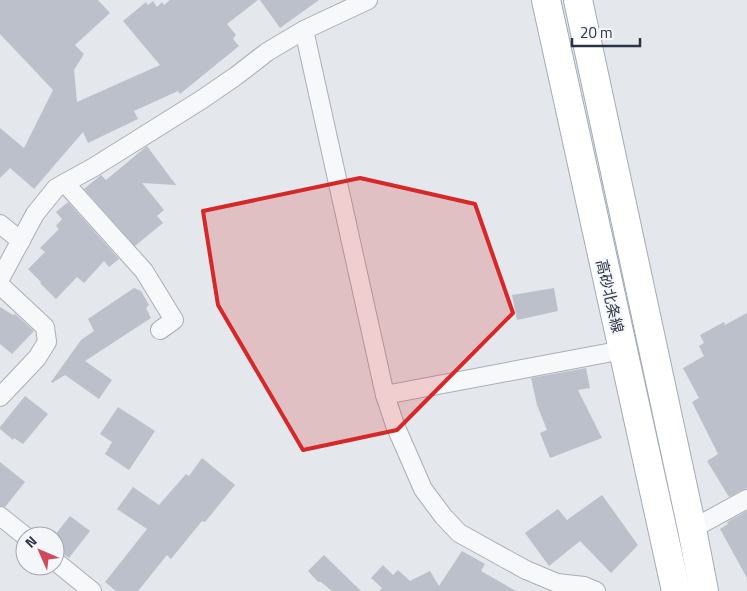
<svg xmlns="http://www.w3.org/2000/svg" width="747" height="591" font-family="'Titillium Web','Noto Sans JP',sans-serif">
	<rect width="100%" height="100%" fill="#e4e7ec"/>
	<g fill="#bbc0ca">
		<path d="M0 0H98L110 13 75 45 84 54 74 70 77 102 160 65 123 21 146 2 148 5 153 1 157 7 162 2 164 5 170 0H258L227 24 236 35 233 39 239 46 180 94 178 91 134 111 138 119 88 143 83 132 34 189 10 168 0 178V128L24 148 53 90 0 34Z"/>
		<path d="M260 0H319L280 28Z"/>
		<path d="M147 146 176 185 142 183 164 210 157 216 163 223 135 246 84 189 101 175 106 180Z"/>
		<path d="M68 202 119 259 109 267 104 261 84 283 77 277 56 299 40 283 41 282 28 269 45 252 40 248 59 229 56 226 62 219 56 212Z"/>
		<path d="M134 288 141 291 149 305 146 308 151 318 85 361 112 380 99 399 65 375 52 383 51 382 81 340 94 331 88 319Z"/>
		<path d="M554 288 558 311 517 320 512 295Z"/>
		<path d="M0 307 13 315 15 314 34 331 12 354 0 344Z"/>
		<path d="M747 313V488L729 497 707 461 718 454 692 402 699 398 683 368 704 356 699 346 704 343 700 335 724 322 725 325Z"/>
		<path d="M586 368 590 388 578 390 602 438 550 458 540 433 547 430 537 405 531 378Z"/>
		<path d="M25 396 48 414 23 444 14 438 13 440 0 429V427Z"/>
		<path d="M118 407 155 431 129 470 105 454 112 442 100 434Z"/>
		<path d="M202 458 235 485 205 522 202 521 171 559 167 555 138 591H116L105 582 147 529 117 509 133 487 159 505 186 474 189 476Z"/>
		<path d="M0 462 25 482 5 507 0 506Z"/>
		<path d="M602 495 638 545 611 573 580 541 549 566 525 533 558 509 567 520Z"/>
		<path d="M747 511V578L720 529 728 524 727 522Z"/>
		<path d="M70 516 90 531 69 558 61 552 55 551V535Z"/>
		<path d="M462 551 485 564 481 571 516 591H379L382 588 371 578 383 565 393 575 398 570 410 581 430 571 439 586Z"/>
		<path d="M324 555 361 591H332L321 582H318L308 571Z"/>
	</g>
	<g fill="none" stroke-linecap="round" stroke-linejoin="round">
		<defs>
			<g id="minor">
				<path d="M304 30 385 395"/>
				<path d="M65 183 144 271 174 320 160 330"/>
				<path d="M0 224 21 241"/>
				<path d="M0 279 35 214 56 188 94 167 201 100 236 76 267 52 304 30 368 0"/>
				<path d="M0 285 45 327 47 342 37 358 0 397"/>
				<path d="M0 516 25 536"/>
				<path d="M692 529 747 499"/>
				<path d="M55 561 92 591"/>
				<path d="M596 591 584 586 557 583 526 570 459 533 443 516 423 489 395 425 385 395 623 350"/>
			</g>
			<g id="primary">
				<path d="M546 0 676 591"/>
				<path d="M578 0 692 529 704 591"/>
			</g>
		</defs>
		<use href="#minor" stroke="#a9aeb7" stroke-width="20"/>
		<use href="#primary" stroke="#a3abb8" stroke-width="30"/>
		<use href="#minor" stroke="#f7f8fa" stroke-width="18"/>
		<use href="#primary" stroke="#fff" stroke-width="28"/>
	</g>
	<path fill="#d62828" fill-opacity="0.2" stroke="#d62828" stroke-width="4" stroke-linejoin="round" d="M360 178 475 204 513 313 397 430 303 450 218 305 203 211Z"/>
	<g text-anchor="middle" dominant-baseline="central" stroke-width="4" stroke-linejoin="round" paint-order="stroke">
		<g font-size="15" fill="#2b3445" stroke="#f4f6f9">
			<text transform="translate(610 296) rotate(77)">高砂北条線</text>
		</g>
	</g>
	<g transform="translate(40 551) rotate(315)"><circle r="24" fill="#f4f6f9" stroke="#a4a8b1"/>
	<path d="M0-4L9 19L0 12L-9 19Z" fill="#d1495b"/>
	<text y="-8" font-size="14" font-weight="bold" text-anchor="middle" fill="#2b3445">N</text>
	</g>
	<path d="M572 38v8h68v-8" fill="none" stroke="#2b3445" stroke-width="2.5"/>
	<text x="580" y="38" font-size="15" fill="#2b3445" stroke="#f4f6f9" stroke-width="4" paint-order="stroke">20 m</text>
</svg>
